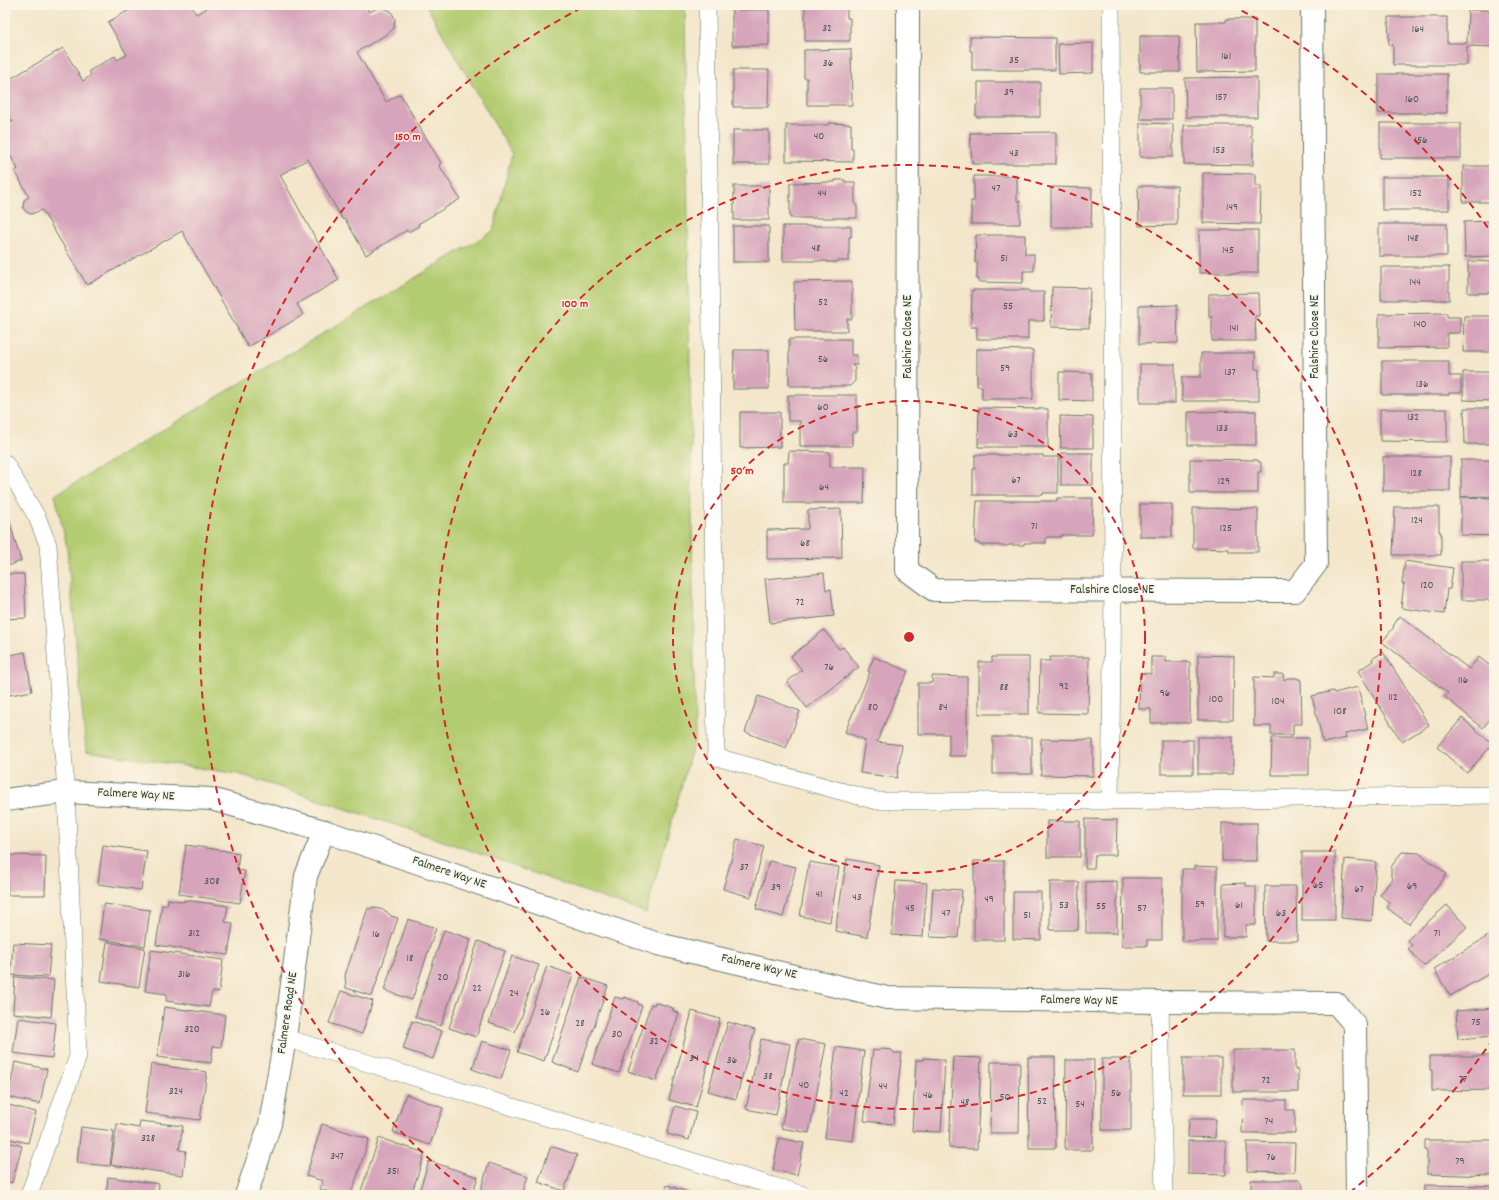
<svg xmlns="http://www.w3.org/2000/svg" width="1499" height="1200" font-family="Dekko,sans-serif">
	<rect width="100%" height="100%" fill="#fcf5e5"/>
	<filter id="ink" filterUnits="userSpaceOnUse"><feTurbulence type="fractalNoise" baseFrequency=".025" numOctaves="2"/><feDisplacementMap in="SourceGraphic" scale="8" xChannelSelector="R" yChannelSelector="G"/><feConvolveMatrix kernelMatrix="1 2 1 2 8 2 1 2 1" color-interpolation-filters="sRGB"/></filter>
	<filter id="wash" filterUnits="userSpaceOnUse"><feTurbulence type="fractalNoise" baseFrequency=".012" numOctaves="4" result="noise"/><feDisplacementMap in="SourceGraphic" scale="16" xChannelSelector="R" yChannelSelector="G"/><feGaussianBlur stdDeviation="0.9" result="paint"/><feColorMatrix in="noise" values="0 0 0 0 0 0 0 0 0 0 0 0 0 0 0 0 0 1.4 0 .05"/><feComposite in="paint" operator="in"/></filter>
	<g filter="url(#wash)">
		<rect width="100%" height="100%" fill="#f3e6ca"/>
		<path fill="#b4cc71" stroke="#6a8452" d="M426 5H685L695 738 646 913 432 837 239 774 86 751 67 547 55 495 493 231 512 154Z"/>
		<g id="blocks">
			<g fill="#d7a5bb">
				<path d="M138 5H191L196 14 206 9 204 5H365L369 12 380 7 391 11 395 19 394 28 390 32 357 52 386 102 400 94 441 163 439 165 460 199 418 224 419 226 408 232 407 230 366 255 345 219 343 220 308 159 280 175 339 280 297 304 303 315 248 347 182 231 87 285 42 210 31 214 26 212 23 208 24 200 29 197 15 171 18 169 5 146V126L13 122 5 108V82L63 48 83 81 91 75 89 71 115 56 117 60 127 55 108 22Z"/>
				<path d="M805 5H847V18H850V41H805Z"/>
				<path d="M732 10H769V45L732 46Z"/>
				<path d="M1468 10H1494V47L1467 46V65H1393V45H1389L1388 17H1447V43H1467Z"/>
				<path d="M1226 19H1255V71L1197 72 1196 22H1226Z"/>
				<path d="M1140 36H1179L1180 72H1140Z"/>
				<path d="M970 37 1055 38V70H972V51H970Z"/>
				<path d="M1093 43V73L1059 74 1058 44Z"/>
				<path d="M851 49 852 105H807V78H804V50Z"/>
				<path d="M733 70H769L768 107H733Z"/>
				<path d="M1379 74H1447V113H1378V85H1379Z"/>
				<path d="M1257 77V117H1186L1185 78Z"/>
				<path d="M978 82H1040V117H976V105H978Z"/>
				<rect x="1140" y="88" width="32" height="31"/>
				<path d="M829 123 851 124V149H853V162L786 161V125H829Z"/>
				<path d="M1140 123 1173 124V157H1140Z"/>
				<rect x="1380" y="123" width="81" height="35"/>
				<path d="M1184 125H1251V138H1253V165L1184 164Z"/>
				<rect x="733" y="130" width="36" height="34"/>
				<path d="M1056 132V164H972L970 133Z"/>
				<rect x="1463" y="166" width="31" height="36"/>
				<path d="M1203 173 1255 174V186H1261L1260 224 1203 223Z"/>
				<path d="M974 176H1017V201H1020V224H971V201H974Z"/>
				<rect x="1382" y="177" width="67" height="33"/>
				<path d="M835 180H845V182H855V205H857V218H790V183L835 182Z"/>
				<rect x="734" y="186" width="35" height="34"/>
				<path d="M1138 186H1177V225L1139 226Z"/>
				<path d="M1051 187 1092 188 1091 227H1051Z"/>
				<path d="M1494 221V256L1465 257 1464 222Z"/>
				<rect x="1379" y="224" width="68" height="32"/>
				<rect x="733" y="226" width="36" height="36"/>
				<path d="M783 226H851V237H849V261H837V262H827V261H783Z"/>
				<rect x="1199" y="230" width="59" height="43"/>
				<path d="M976 235H1025V254H1034V271H1023V283L979 282V279H977V267L978 263H975Z"/>
				<path d="M1468 261 1494 262V293H1468Z"/>
				<rect x="1381" y="267" width="68" height="33"/>
				<path d="M852 281V319H847V331H795L794 282Z"/>
				<path d="M1052 287 1090 288 1089 328 1051 327Z"/>
				<path d="M972 290H1029V292H1044V321H1028V339H977V327H971Z"/>
				<path d="M1258 293 1259 316H1255L1256 341H1212V317H1209V294Z"/>
				<path d="M1177 305 1178 343 1139 344V306Z"/>
				<path d="M1447 313V317H1460V333H1447V347L1379 348V314Z"/>
				<path d="M1464 316H1494V352H1463Z"/>
				<path d="M789 339H851V355H857V365H852L855 368V381L850 386H789Z"/>
				<path d="M977 349 1033 350V399H982V386H977Z"/>
				<path d="M734 350H769V389H733Z"/>
				<path d="M1201 353H1255V369H1259V401H1182V377H1201Z"/>
				<path d="M1382 361H1449V376H1461V393H1449V395H1382Z"/>
				<rect x="1140" y="364" width="35" height="39"/>
				<path d="M1059 372 1092 373V401L1059 400Z"/>
				<path d="M1463 372H1494V401L1463 400Z"/>
				<path d="M788 395H857V432H852V446H800V421H788Z"/>
				<path d="M979 408 1048 409V447H978Z"/>
				<path d="M1464 408H1494V444H1465Z"/>
				<path d="M1380 409H1447V442L1380 441Z"/>
				<path d="M1256 411V445H1188V412Z"/>
				<path d="M740 412H780V447L740 448Z"/>
				<path d="M1060 416 1093 417V448H1061Z"/>
				<path d="M789 451 830 452V467H865L864 503H784V463H788Z"/>
				<rect x="1061" y="453" width="32" height="32"/>
				<path d="M975 455H1043V457H1058V493H1043V495H973V469H975Z"/>
				<rect x="1383" y="457" width="67" height="34"/>
				<path d="M1190 459 1258 460V462H1261V472H1258V493H1190Z"/>
				<path d="M1461 460H1494V496L1461 497Z"/>
				<path d="M1461 497 1494 498V536L1461 535Z"/>
				<path d="M1057 498H1093L1092 535H1061V537H1046V543H1024V545H1008V546H999V545H979V543H975L977 501H1057Z"/>
				<rect x="1140" y="504" width="32" height="33"/>
				<path d="M1395 507H1439V532H1441V555H1393Z"/>
				<path d="M1193 508 1258 509V552H1229V549L1193 548Z"/>
				<path d="M841 509 842 558 767 559V530L808 529V510Z"/>
				<path d="M9 520 21 561 5 567V522Z"/>
				<path d="M1405 561 1453 568 1450 589H1447L1444 614 1401 608 1404 584H1402Z"/>
				<rect x="1461" y="561" width="33" height="39"/>
				<path d="M824 573 826 590 831 589 834 616 770 623 765 579Z"/>
				<path d="M5 574H24L26 618 5 619Z"/>
				<path d="M1400 616 1469 669 1479 657 1494 669 1493 705 1494 714 1483 728 1445 697 1448 693 1382 642 1394 627 1393 626Z"/>
				<path d="M824 630 839 649 843 647 859 667 807 708 787 682 802 670 791 656Z"/>
				<path d="M25 652 32 691 5 696V656Z"/>
				<path d="M1383 652 1429 725 1402 742 1358 671 1373 661 1372 659Z"/>
				<path d="M1198 655 1234 656 1233 720H1198Z"/>
				<path d="M874 657 908 671 902 684H901L877 742 902 745 897 778 860 773 865 740 845 732 870 672 868 671Z"/>
				<path d="M992 657H1029V714H979V662H992Z"/>
				<path d="M1050 657H1089L1088 714 1039 713 1040 661H1050Z"/>
				<path d="M1151 657H1166V662H1190V723H1151V709H1139L1140 673 1151 674Z"/>
				<path d="M1274 674H1283L1284 680 1287 678H1296L1301 680 1302 724H1293V735H1271V726H1254V677L1274 678Z"/>
				<path d="M932 676 967 677V756H949V734H918V683H932Z"/>
				<path d="M1358 687 1368 729 1345 734 1346 738 1323 743 1312 696 1333 691 1334 693Z"/>
				<path d="M758 696 800 711 786 748 745 732Z"/>
				<path d="M1462 718 1493 744 1467 773 1437 747Z"/>
				<rect x="993" y="737" width="39" height="37"/>
				<rect x="1198" y="737" width="35" height="37"/>
				<path d="M1272 738H1309V775H1271Z"/>
				<path d="M1041 739 1093 740V776L1041 775Z"/>
				<rect x="1161" y="740" width="32" height="34"/>
				<path d="M1085 819 1117 820 1116 855H1095L1094 868H1085Z"/>
				<rect x="1047" y="821" width="33" height="36"/>
				<rect x="1222" y="823" width="35" height="38"/>
				<path d="M737 839 764 846 751 897 723 889Z"/>
				<path d="M103 845 147 851 141 890 98 884Z"/>
				<path d="M186 845 239 853 237 870 245 871 240 903 179 894Z"/>
				<rect x="1302" y="852" width="33" height="68"/>
				<path d="M1402 852 1419 853 1447 874 1409 924 1387 908 1390 903 1380 895 1393 878 1391 877V867Z"/>
				<path d="M8 855 46 856 45 895H7Z"/>
				<path d="M847 859 879 865 867 937 835 931Z"/>
				<path d="M1345 859 1376 862 1372 921 1341 918Z"/>
				<path d="M5 860H7L6 878H5Z"/>
				<path d="M769 861 796 867 783 917 756 909Z"/>
				<rect x="974" y="861" width="30" height="79"/>
				<path d="M809 862 839 867 830 922 800 916Z"/>
				<path d="M1194 866 1217 867V941H1182V869H1194Z"/>
				<path d="M1123 878H1162V940H1147V946H1122Z"/>
				<path d="M896 881 927 883 923 937 892 935Z"/>
				<path d="M1117 881V933H1086V882Z"/>
				<path d="M1050 882H1079L1078 930H1050Z"/>
				<path d="M1246 883V886H1256V925H1246V937H1223V884Z"/>
				<path d="M1265 886H1296L1297 941H1266Z"/>
				<path d="M933 888 962 890 958 938 930 937Z"/>
				<path d="M1013 892H1041V940L1013 939Z"/>
				<path d="M168 899 184 902V900L228 906 225 922 233 923 228 955 156 945 162 905H167Z"/>
				<path d="M104 904 150 910 145 946 99 939Z"/>
				<path d="M1447 905 1467 927 1424 966 1408 949 1412 945 1407 940Z"/>
				<path d="M373 907 386 911 391 916 398 918 372 996 346 988 345 975 368 908 370 909Z"/>
				<path d="M408 919 436 928 412 1000 384 990Z"/>
				<path d="M444 930 471 939 441 1026 415 1017Z"/>
				<path d="M1493 933 1494 935V971L1450 996 1434 969Z"/>
				<path d="M478 941 505 951 476 1037 449 1028Z"/>
				<path d="M107 942 145 948 139 987 101 981Z"/>
				<path d="M13 943 51 945 48 977 11 975Z"/>
				<path d="M151 950 223 960 219 992H212L209 1007 166 1001 167 994 145 991Z"/>
				<path d="M512 956 539 965 515 1032 489 1023Z"/>
				<path d="M547 966 573 975 544 1061 517 1052Z"/>
				<path d="M15 977 54 980 51 1017 13 1013Z"/>
				<path d="M581 977 608 986 578 1072 552 1062Z"/>
				<path d="M341 991 373 1001 362 1034 329 1023Z"/>
				<path d="M615 997 623 999 624 997 638 1002V1004L642 1006 619 1073 592 1064Z"/>
				<path d="M655 1002 673 1008V1011L679 1013 656 1081 628 1071 651 1004 654 1005Z"/>
				<path d="M164 1007 225 1015 221 1047 213 1046 211 1063 157 1057Z"/>
				<path d="M1494 1008V1036L1458 1039 1456 1011Z"/>
				<path d="M692 1011 720 1019 696 1107 669 1100Z"/>
				<path d="M18 1018 56 1023 52 1058 13 1053Z"/>
				<path d="M412 1021 442 1031 433 1059 403 1049Z"/>
				<path d="M728 1022 755 1030 736 1099 708 1091Z"/>
				<path d="M761 1039 790 1044 776 1115 746 1109Z"/>
				<path d="M799 1039 826 1044 809 1133 781 1128Z"/>
				<path d="M482 1041 511 1050 501 1079 472 1069Z"/>
				<path d="M836 1047 864 1051 853 1141 825 1138Z"/>
				<path d="M881 1049 892 1050 894 1053H902L893 1124 864 1121 873 1050 878 1051Z"/>
				<path d="M1233 1050H1295V1070H1298V1092H1233Z"/>
				<path d="M1430 1056H1494V1090L1432 1091V1070H1430Z"/>
				<path d="M953 1057 981 1058 977 1149 949 1148Z"/>
				<path d="M1028 1057H1055L1056 1148H1029Z"/>
				<path d="M923 1058 941 1059V1060H945L941 1132 912 1131 916 1060H923Z"/>
				<rect x="1183" y="1058" width="38" height="36"/>
				<rect x="1102" y="1059" width="29" height="71"/>
				<path d="M1066 1060H1094L1093 1150H1065Z"/>
				<path d="M15 1062 47 1069 40 1104 8 1097Z"/>
				<path d="M991 1062H1020L1019 1133H990Z"/>
				<path d="M151 1064 207 1072 200 1120 145 1113Z"/>
				<path d="M406 1094 443 1108 430 1145 393 1132Z"/>
				<path d="M1243 1100H1286V1110H1295V1133H1242Z"/>
				<path d="M5 1104 36 1112 28 1143 5 1138Z"/>
				<path d="M675 1106 696 1112 689 1140 667 1134Z"/>
				<path d="M1189 1119H1216L1215 1138 1188 1137Z"/>
				<path d="M140 1121 183 1126 179 1150 186 1151 183 1175 111 1165 117 1124 139 1128Z"/>
				<path d="M322 1124 369 1139 351 1195H339L320 1189 323 1181 306 1176Z"/>
				<path d="M81 1127 114 1131 110 1166 77 1163Z"/>
				<path d="M379 1138 425 1153 411 1195H372L361 1191Z"/>
				<path d="M779 1138 804 1143 797 1175 773 1170Z"/>
				<path d="M1425 1140H1494V1176L1427 1174V1151L1425 1150Z"/>
				<path d="M5 1141 22 1146 12 1183 5 1181Z"/>
				<path d="M1188 1141H1226V1175L1188 1174Z"/>
				<path d="M1247 1142 1295 1143 1294 1172 1247 1171Z"/>
				<path d="M551 1146 577 1155 564 1191 538 1182Z"/>
				<path d="M429 1161 478 1177 472 1195H418Z"/>
				<path d="M489 1163 528 1176 522 1195H479Z"/>
				<path d="M108 1177 159 1184 158 1195H106Z"/>
				<path d="M1251 1180H1300L1303 1186V1195H1251Z"/>
				<path d="M667 1185 697 1195H664Z"/>
				<path d="M1424 1185 1494 1186V1195H1424Z"/>
			</g>
		</g>
	</g>
	<g filter="url(#ink)">
		<use href="#blocks" fill-opacity="0" stroke="#697868" stroke-width="1"/>
		<g fill="none" stroke-linecap="round" stroke-linejoin="round">
			<defs>
				<g id="lane">
					<path d="M707 5 716 757 877 801H1110L1494 795"/>
					<path d="M5 463 37 517 48 545 66 792 78 1056 29 1195"/>
					<path d="M1110 801 1113 590 1111 5"/>
					<path d="M1160 1002 1164 1195"/>
					<path d="M285 1038 803 1195"/>
				</g>
				<g id="street">
					<path d="M908 5 907 570 934 590 1295 591 1316 564 1312 5"/>
					<path d="M5 800 66 792 211 799 324 831 658 944 887 998 1160 1002 1336 1003 1355 1025 1357 1195"/>
					<path d="M246 1195 270 1124 285 1038 306 876 324 831"/>
				</g>
			</defs>
			<use href="#lane" stroke="#697868" stroke-width="18"/>
			<use href="#street" stroke="#697868" stroke-width="24"/>
			<use href="#lane" stroke="#fff" stroke-width="17"/>
			<use href="#street" stroke="#fff" stroke-width="22"/>
		</g>
	</g>
	<g fill="none" stroke="#d62828" stroke-width="2" stroke-dasharray="7 5">
		<circle cx="909" cy="637" r="236"/>
		<circle cx="909" cy="637" r="472"/>
		<path d="M1493 1039A709 709 0 0 1 1350 1192M468 1192A709 709 0 0 1 587 5M1231 5A709 709 0 0 1 1493 235"/>
	</g>
	<g text-anchor="middle" dominant-baseline="central" stroke-width="3" stroke-linejoin="round" paint-order="stroke">
		<g font-size="11" fill="#4d5756">
			<text x="827" y="29">32</text>
			<text x="1418" y="30">164</text>
			<text x="1226" y="57">161</text>
			<text x="1014" y="61">35</text>
			<text x="828" y="64">36</text>
			<text x="1009" y="93">39</text>
			<text x="1221" y="98">157</text>
			<text x="1412" y="100">160</text>
			<text x="819" y="137">40</text>
			<text x="1421" y="141">156</text>
			<text x="1219" y="151">153</text>
			<text x="1014" y="154">43</text>
			<text x="996" y="189">47</text>
			<text x="822" y="194">44</text>
			<text x="1416" y="194">152</text>
			<text x="1232" y="208">149</text>
			<text x="1413" y="239">148</text>
			<text x="816" y="249">48</text>
			<text x="1228" y="251">145</text>
			<text x="1004" y="259">51</text>
			<text x="1415" y="283">144</text>
			<text x="823" y="303">52</text>
			<text x="1008" y="307">55</text>
			<text x="1420" y="325">140</text>
			<text x="1234" y="329">141</text>
			<text x="823" y="360">56</text>
			<text x="1005" y="369">59</text>
			<text x="1230" y="373">137</text>
			<text x="1422" y="385">136</text>
			<text x="823" y="408">60</text>
			<text x="1413" y="418">132</text>
			<text x="1222" y="429">133</text>
			<text x="1013" y="435">63</text>
			<text x="1416" y="474">128</text>
			<text x="1016" y="481">67</text>
			<text x="1224" y="482">129</text>
			<text x="824" y="488">64</text>
			<text x="1417" y="521">124</text>
			<text x="1034" y="527">71</text>
			<text x="1226" y="529">125</text>
			<text x="805" y="544">68</text>
			<text x="1427" y="586">120</text>
			<text x="800" y="603">72</text>
			<text x="829" y="668">76</text>
			<text x="1463" y="681">116</text>
			<text x="1064" y="687">92</text>
			<text x="1004" y="688">88</text>
			<text x="1165" y="694">96</text>
			<text x="1393" y="698">112</text>
			<text x="1216" y="700">100</text>
			<text x="1278" y="702">104</text>
			<text x="873" y="708">80</text>
			<text x="943" y="708">84</text>
			<text x="1340" y="712">108</text>
			<text x="744" y="868">37</text>
			<text x="212" y="882">308</text>
			<text x="1318" y="886">65</text>
			<text x="1412" y="887">69</text>
			<text x="776" y="888">39</text>
			<text x="1359" y="890">67</text>
			<text x="819" y="895">41</text>
			<text x="857" y="898">43</text>
			<text x="989" y="900">49</text>
			<text x="1200" y="905">59</text>
			<text x="1064" y="906">53</text>
			<text x="1239" y="906">61</text>
			<text x="1101" y="907">55</text>
			<text x="910" y="909">45</text>
			<text x="1142" y="909">57</text>
			<text x="946" y="914">47</text>
			<text x="1281" y="914">63</text>
			<text x="1027" y="916">51</text>
			<text x="194" y="934">312</text>
			<text x="1437" y="934">71</text>
			<text x="376" y="935">16</text>
			<text x="410" y="959">18</text>
			<text x="184" y="975">316</text>
			<text x="443" y="978">20</text>
			<text x="477" y="989">22</text>
			<text x="514" y="994">24</text>
			<text x="545" y="1013">26</text>
			<text x="1476" y="1023">75</text>
			<text x="580" y="1024">28</text>
			<text x="192" y="1030">320</text>
			<text x="617" y="1035">30</text>
			<text x="654" y="1042">32</text>
			<text x="694" y="1059">34</text>
			<text x="732" y="1061">36</text>
			<text x="768" y="1077">38</text>
			<text x="1463" y="1080">77</text>
			<text x="1266" y="1081">72</text>
			<text x="804" y="1086">40</text>
			<text x="883" y="1087">44</text>
			<text x="176" y="1092">324</text>
			<text x="844" y="1094">42</text>
			<text x="1116" y="1094">56</text>
			<text x="928" y="1096">46</text>
			<text x="1005" y="1098">50</text>
			<text x="1042" y="1102">52</text>
			<text x="965" y="1103">48</text>
			<text x="1080" y="1105">54</text>
			<text x="1269" y="1122">74</text>
			<text x="148" y="1139">328</text>
			<text x="337" y="1157">347</text>
			<text x="1271" y="1158">76</text>
			<text x="1460" y="1162">79</text>
			<text x="393" y="1172">351</text>
		</g>
		<g font-size="13" fill="#1f3d34" stroke="#fcf5e5">
			<text transform="translate(908 337) rotate(-90)">Falshire Close NE</text>
			<text transform="translate(1315 337) rotate(-90)">Falshire Close NE</text>
			<text x="1112" y="590">Falshire Close NE</text>
			<text transform="translate(136 795) rotate(3)">Falmere Way NE</text>
			<text transform="translate(449 873) rotate(19)">Falmere Way NE</text>
			<text transform="translate(759 967) rotate(13)">Falmere Way NE</text>
			<text transform="translate(1079 1001) rotate(1)">Falmere Way NE</text>
			<text transform="translate(288 1013) rotate(-82)">Falmere Road NE</text>
		</g>
	</g>
	<circle cx="909" cy="637" r="6" fill="#d62828" stroke="#fcf5e5" stroke-width="2"/>
	<g font-size="12" text-anchor="middle" font-weight="bold" fill="#d62828" stroke="#fcf5e5" stroke-width="3" stroke-linejoin="round" paint-order="stroke">
		<text x="408" y="140">150 m</text>
		<text x="575" y="307">100 m</text>
		<text x="742" y="474">50 m</text>
	</g>
	<rect width="1499" height="1200" fill="none" stroke="#fcf5e5" stroke-width="20"/>
</svg>
